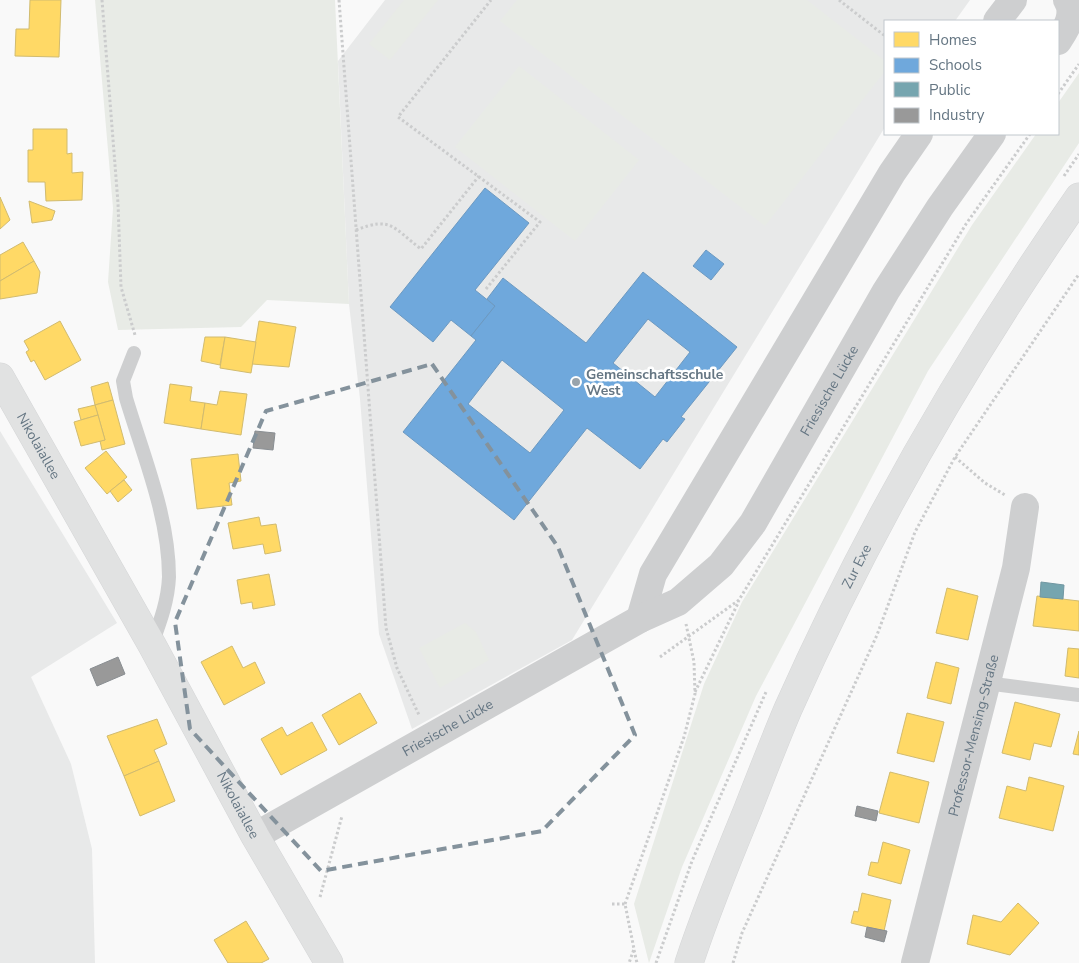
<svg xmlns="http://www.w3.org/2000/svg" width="1079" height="963" font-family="'Nunito Sans',sans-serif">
	<rect width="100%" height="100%" fill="#f9f9f9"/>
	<g fill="#e8e9e9">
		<path d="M385 0H970L955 21H885V127L572 640 412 729 379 634 360 399 349 304 338 61Z"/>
		<path d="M0 431 117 623 31 677 71 764 92 849 95 963H0Z"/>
	</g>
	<g fill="#e8ebe6">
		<path d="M95 0H335L349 304 267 300 241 327 118 330 108 282 113 208Z"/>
		<path d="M404 0H438L390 60 369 44Z"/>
		<path d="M517 0H807L885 61V71L765 226 500 21Z"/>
		<path d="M519 66 639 160 575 241 455 147Z"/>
		<path d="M1079 73V143L928 371 756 696 682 867 649 963 634 904 704 684 742 602 972 225 1036 134H1058V103Z"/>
		<path d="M465 623 476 632 489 660 440 688 419 648Z"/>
	</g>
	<g fill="#ffd966" stroke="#d1bb6f">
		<path d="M30 0H61L59 57 15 56 16 29H29Z"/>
		<path d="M33 129H67V154L72 153V173L83 172 82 200 46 201 45 182H28V150H33Z"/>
		<path d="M0 197 10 220 0 229Z"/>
		<path d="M29 201 55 211 52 220 32 223Z"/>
		<path d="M23 242 34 261 0 281V255Z"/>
		<path d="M34 261 40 272 37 293 0 299V281Z"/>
		<path d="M60 321 81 360 45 380 34 360 31 362 26 352 29 350 24 341Z"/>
		<path d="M259 321 296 327 289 367 252 364Z"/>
		<path d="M205 337H225L220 365 201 361Z"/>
		<path d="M225 337 256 342 251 373 220 368Z"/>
		<path d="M108 382 113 400 95 405 91 387Z"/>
		<path d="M170 384 192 387 190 401 205 403 201 429 164 423Z"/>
		<path d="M220 391 247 394 241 435 201 429 205 403 217 405Z"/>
		<path d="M113 400 125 444 102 450 100 441 105 440 95 405Z"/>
		<path d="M95 405 98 415 81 420 78 409Z"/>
		<path d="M98 415 105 440 81 446 74 422Z"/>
		<path d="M106 451 127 477 107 494 85 468Z"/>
		<path d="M238 454 241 481 229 483 232 505 197 509 191 459Z"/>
		<path d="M124 480 132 490 118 502 110 491Z"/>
		<path d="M259 517 261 526 276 524 281 551 265 554 263 544 233 549 228 523Z"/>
		<path d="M269 574 275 605 253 609 252 602 241 604 237 580Z"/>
		<path d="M947 588 978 596 968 640 936 633Z"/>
		<path d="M1037 596 1079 601V631L1033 626Z"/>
		<path d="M232 646 243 668 255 662 265 683 224 705 201 662Z"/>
		<path d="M1068 648 1079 649V678L1065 676Z"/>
		<path d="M936 662 959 668 951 704 927 698Z"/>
		<path d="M360 693 377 723 339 745 322 715Z"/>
		<path d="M1015 702 1060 714 1051 747 1034 743 1030 760 1002 753Z"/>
		<path d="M907 713 944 722 934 762 897 753Z"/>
		<path d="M157 719 167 744 154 750 159 761 124 776 107 736Z"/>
		<path d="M312 722 327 750 281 775 261 739 282 727 287 736Z"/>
		<path d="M1079 731V755L1073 754Z"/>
		<path d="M159 761 175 801 140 816 124 776Z"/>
		<path d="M890 772 929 782 919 823 879 813Z"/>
		<path d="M1029 777 1064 786 1053 831 999 818 1007 786 1026 791Z"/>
		<path d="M883 842 910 850 901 884 868 875 871 862 878 863Z"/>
		<path d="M862 893 891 900 884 931 851 923 854 911 858 912Z"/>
		<path d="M1018 903 1039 923 1010 955 967 944 973 915 1001 922Z"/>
		<path d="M246 921 269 959 261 963H228L214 940Z"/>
	</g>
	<g fill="#6fa8dc" stroke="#6c99c1" fill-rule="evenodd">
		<path d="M485 188 529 223 475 290 495 306 471 336 451 320 433 342 390 307Z"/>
		<path d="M706 250 724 264 711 280 693 266Z"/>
		<path d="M643 272 737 347 681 417 685 419 667 442 663 439 640 469 587 428 514 520 403 432 476 340 471 336 495 306 487 299 503 278 586 343ZM648 319 690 352 655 397 613 363ZM502 360 564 410 530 453 468 404Z"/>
	</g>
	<path fill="#76a5af" stroke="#7197a2" d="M1041 582 1064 585 1063 599 1040 597Z"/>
	<g fill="#999" stroke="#898e92">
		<path d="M255 431 275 433 273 450 253 448Z"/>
		<path d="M118 657 125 674 97 686 90 669Z"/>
		<path d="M857 806 878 811 876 821 855 816Z"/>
		<path d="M867 927 887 931 884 942 865 937Z"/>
	</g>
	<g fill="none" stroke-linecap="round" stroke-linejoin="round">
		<defs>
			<g id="secondary">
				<path id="s3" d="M0 377 152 645 255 836 329 963"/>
				<path id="s4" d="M689 963C706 911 727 860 748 809 761 776 774 742 788 709 868 529 967 358 1079 197"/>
			</g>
		</defs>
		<use href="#secondary" stroke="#d5d6d7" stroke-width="29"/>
		<g stroke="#cbcccd" stroke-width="3" stroke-dasharray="2.5 2.5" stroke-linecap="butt">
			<path d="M102 0 118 203 121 287 135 335"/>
			<path d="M339 0 386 628 397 668 419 715"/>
			<path d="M839 0 885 36"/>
			<path d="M1058 94 1079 64"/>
			<path d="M1064 176 1079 154"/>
			<path d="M356 230C392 216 393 228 421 249L479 176"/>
			<path d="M486 289 540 222 398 117 491 0"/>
			<path d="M955 457 985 483 1005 495"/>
			<path d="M660 657 739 600 966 224 1030 134"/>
			<path d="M695 692 739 601"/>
			<path d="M320 897 342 816"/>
			<path d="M612 904H625L634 949 629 963"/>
			<path d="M625 904 684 737 695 694 694 662 686 624"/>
			<path d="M634 950 637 963"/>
			<path d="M656 963 692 861 766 692"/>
			<path d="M733 963 742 933 877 635 915 532 955 457 1079 274"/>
		</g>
		<g stroke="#cecfd0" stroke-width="14">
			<path d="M134 353 123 381 126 398C143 455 169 516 169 577 168 601 160 622 152 644"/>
			<path d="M986 683 1079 695"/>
		</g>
		<g stroke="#cecfd0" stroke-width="28">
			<path d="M997 21 1013 0"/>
			<path d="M1058 41C1066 29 1076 14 1067 0"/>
			<path d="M640 619 653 574 892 173 919 134"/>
			<path id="s1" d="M255 836 640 619 678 602 721 565 753 523 886 291 940 207 992 134"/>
			<path id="s2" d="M915 963 1016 568 1025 507"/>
		</g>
		<use href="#secondary" stroke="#e1e2e2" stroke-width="28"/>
	</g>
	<path fill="none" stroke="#84929c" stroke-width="4" stroke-dasharray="10 6" stroke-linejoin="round" d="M432 364 558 547 635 735 542 831 321 871 190 729 175 622 266 411Z"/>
	<circle fill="#99a4ac" stroke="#fff" stroke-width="2" cx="576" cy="382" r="5"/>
	<g text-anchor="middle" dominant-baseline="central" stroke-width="5" stroke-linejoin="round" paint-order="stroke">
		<g font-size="14" font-weight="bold" fill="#657683" stroke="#fff" text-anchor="start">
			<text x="586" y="374">Gemeinschaftsschule<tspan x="586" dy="16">West</tspan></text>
		</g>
		<g font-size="14" fill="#657683" stroke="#fff">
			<text stroke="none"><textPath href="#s1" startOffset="746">Friesische Lücke</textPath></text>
			<text stroke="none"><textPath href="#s3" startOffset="79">Nikolaiallee</textPath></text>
			<text stroke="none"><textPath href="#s4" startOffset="431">Zur Exe</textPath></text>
			<text stroke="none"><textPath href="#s1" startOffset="221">Friesische Lücke</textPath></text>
			<text stroke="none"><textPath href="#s2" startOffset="235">Professor-Mensing-Straße</textPath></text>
			<text stroke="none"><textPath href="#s3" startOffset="490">Nikolaiallee</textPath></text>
		</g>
	</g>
	<rect x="884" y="20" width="175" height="115" fill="#ffffff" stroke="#c1c8cd"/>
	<rect x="894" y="32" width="25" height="15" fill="#ffd966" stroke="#c1c8cd"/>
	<text x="929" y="45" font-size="15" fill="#657683">Homes</text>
	<rect x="894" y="58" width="25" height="15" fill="#6fa8dc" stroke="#c1c8cd"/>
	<text x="929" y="70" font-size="15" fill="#657683">Schools</text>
	<rect x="894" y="82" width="25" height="15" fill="#76a5af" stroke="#c1c8cd"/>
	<text x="929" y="95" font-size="15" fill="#657683">Public</text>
	<rect x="894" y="108" width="25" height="15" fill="#999999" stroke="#c1c8cd"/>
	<text x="929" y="120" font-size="15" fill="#657683">Industry</text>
</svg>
